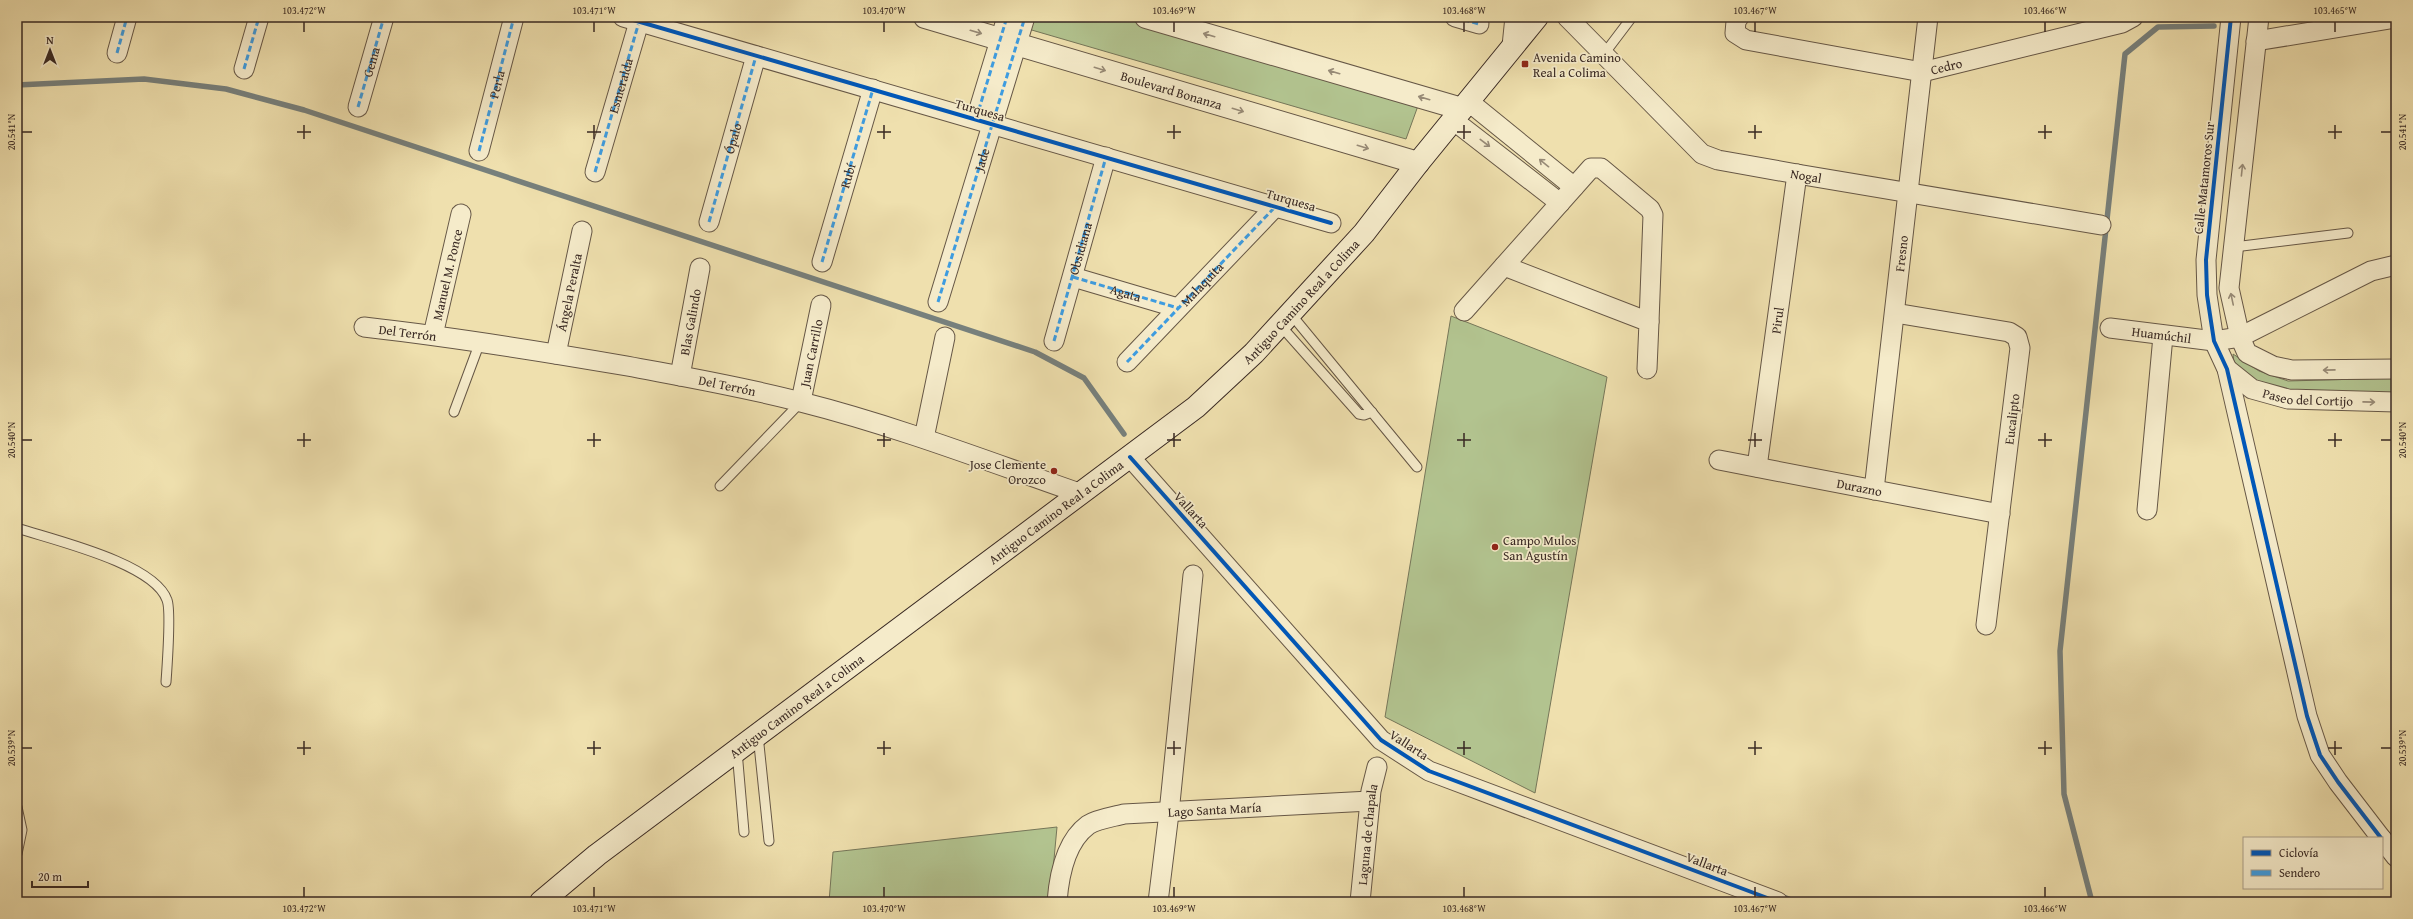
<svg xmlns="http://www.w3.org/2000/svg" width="2413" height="919" font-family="'Gentium Book Plus',serif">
	<rect width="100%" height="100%" fill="#efe0ae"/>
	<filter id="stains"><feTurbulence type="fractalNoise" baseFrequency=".005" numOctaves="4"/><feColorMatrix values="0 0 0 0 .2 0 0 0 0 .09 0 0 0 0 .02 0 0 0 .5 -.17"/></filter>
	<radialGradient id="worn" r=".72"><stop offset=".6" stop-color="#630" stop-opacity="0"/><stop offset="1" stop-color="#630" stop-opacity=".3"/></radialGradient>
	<g fill="#b2c38f" stroke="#767659">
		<path d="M987 17H1124L1419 103 1406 139Z"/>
		<path d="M1451 316 1607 377 1535 793 1385 717Z"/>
		<path d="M2233 354 2259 371 2288 381 2396 378V394L2287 395 2235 372Z"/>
		<path d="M1057 827 1050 902H829L833 852Z"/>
	</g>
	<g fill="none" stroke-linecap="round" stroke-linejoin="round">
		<g stroke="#77807c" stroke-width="5.5">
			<path d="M17 85 144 79 226 89 304 110 1035 352 1084 378 1124 434"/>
			<path d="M1781 896 1796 902"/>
			<path d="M2092 902 2064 794 2060 651 2125 54 2158 27 2214 26"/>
		</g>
		<defs>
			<g id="service">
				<path d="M1604 54 1632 17"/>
				<path d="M2234 247 2348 233"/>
				<path d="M1290 313 1417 467"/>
				<path d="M1280 325 1359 414 1364 415 1372 412"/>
				<path d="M454 412 480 342"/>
				<path d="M720 486 801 402"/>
				<path d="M17 528C53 540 154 563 167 600 171 610 167 668 166 682"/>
				<path d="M758 735 769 841"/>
				<path d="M737 751 744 832"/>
				<path d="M17 807 22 830 17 854"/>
			</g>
			<g id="minor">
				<path d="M623 17 1331 223"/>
				<path d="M1455 17 1479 24"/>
				<path id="s1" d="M1567 17 1702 154 1718 160 1797 174 2101 225"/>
				<path id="s2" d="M1739 17 1736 21 1735 33 1746 40 1922 72 2122 23 2133 17"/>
				<path d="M2231 17 2206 260 2207 295 2214 341 2227 369 2307 716 2320 755 2338 782 2381 838"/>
				<path d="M2259 17 2229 288 2240 337 2247 353 2273 366 2292 370 2396 369"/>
				<path d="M2256 41 2396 18"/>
				<path d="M1512 46 1515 17"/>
				<path d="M117 53 127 17"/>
				<path d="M244 69 259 17"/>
				<path d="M1468 101 1574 187"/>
				<path d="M358 107 384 17"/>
				<path d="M976 119 1007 17"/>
				<path d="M1453 120 1560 203"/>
				<path id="s3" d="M479 151 514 17"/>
				<path d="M595 172 639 22"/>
				<path d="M709 222 756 56"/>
				<path id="s4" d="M822 262 873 89"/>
				<path d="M1504 266 1649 322 1647 369"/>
				<path d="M1073 277 1178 308"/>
				<path d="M938 302 1025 17"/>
				<path d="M1464 311 1591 168H1601L1650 209 1653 215 1649 322"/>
				<path d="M1895 313 2009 332 2017 337 2020 348 1986 625"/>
				<path id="s5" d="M364 327C452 337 540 351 627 366 685 377 744 387 801 402 896 426 987 461 1079 493"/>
				<path id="s6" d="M2110 328 2214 341 2240 337 2371 271 2396 265"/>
				<path id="s7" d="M433 335 461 214"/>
				<path id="s8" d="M1054 341 1106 157"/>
				<path id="s9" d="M556 354 582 231"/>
				<path d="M1127 362 1276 206"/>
				<path id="s10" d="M2227 369 2252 389 2288 399 2396 402"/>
				<path id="s11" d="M680 376 700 268"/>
				<path id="s12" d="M801 401 821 305"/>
				<path d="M924 438 945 337"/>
				<path d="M1130 457 1381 740 1429 771 1778 902"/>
				<path id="s13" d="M1719 460 2000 514"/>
				<path id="s14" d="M1757 467 1797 174"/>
				<path id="s15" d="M1874 490 1928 17"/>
				<path d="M2147 510 2163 336"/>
				<path d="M2382 839 2396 857"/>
				<path id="s16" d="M1057 902C1059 876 1065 842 1088 825 1097 819 1113 817 1124 814L1370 801"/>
				<path d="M1158 902 1169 813 1193 575"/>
				<path id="s17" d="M1360 902 1371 791 1377 767"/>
			</g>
			<g id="tertiary">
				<path id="s18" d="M925 17 1418 163"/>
				<path d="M1146 17 1462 109"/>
			</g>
			<g id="secondary">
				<path id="s19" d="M541 902 597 855 1196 407 1254 353 1364 233 1418 163 1537 17"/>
			</g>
		</defs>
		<use href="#service" stroke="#665746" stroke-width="11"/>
		<use href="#minor" stroke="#665746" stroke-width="21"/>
		<use href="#tertiary" stroke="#665746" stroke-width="24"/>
		<use href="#secondary" stroke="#392923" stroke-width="24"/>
		<use href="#service" stroke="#f5ebca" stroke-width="9"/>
		<use href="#minor" stroke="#f5ebca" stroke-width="19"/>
		<use href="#tertiary" stroke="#f5ebca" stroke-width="22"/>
		<use href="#secondary" stroke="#f5ebca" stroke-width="22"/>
		<g stroke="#3e9ce0" stroke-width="3" stroke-dasharray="6 3" stroke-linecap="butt">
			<path d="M1455 17 1479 24"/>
			<path d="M117 53 127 17"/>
			<path d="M244 69 259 17"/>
			<path id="s20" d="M358 107 384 17"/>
			<path d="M976 119 1007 17"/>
			<path d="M479 151 514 17"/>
			<path id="s21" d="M595 172 639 22"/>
			<path id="s22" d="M709 222 756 56"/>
			<path d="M822 262 873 89"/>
			<path id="s23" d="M1073 277 1178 308"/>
			<path id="s24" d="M938 302 1025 17"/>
			<path d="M1054 341 1106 157"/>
			<path id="s25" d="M1127 362 1276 206"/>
		</g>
		<defs>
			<g id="cycleway">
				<path d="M623 17 1331 223"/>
				<path d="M2231 17 2206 260 2207 295 2214 341 2227 369 2307 716 2320 755 2338 782 2381 838"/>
				<path d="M1130 457 1381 740 1429 771 1778 902"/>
			</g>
		</defs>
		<use href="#cycleway" stroke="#f5ebca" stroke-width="6"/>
		<use href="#cycleway" stroke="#0057b8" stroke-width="4"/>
	</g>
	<defs><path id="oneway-shaft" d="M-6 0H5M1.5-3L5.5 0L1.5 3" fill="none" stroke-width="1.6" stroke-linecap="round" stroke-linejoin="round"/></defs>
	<g stroke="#978a76">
		<use href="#oneway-shaft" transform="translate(976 32) rotate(16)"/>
		<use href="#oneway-shaft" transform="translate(1209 35) rotate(-164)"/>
		<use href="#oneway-shaft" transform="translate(1100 69) rotate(17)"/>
		<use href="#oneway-shaft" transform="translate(1334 72) rotate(-164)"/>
		<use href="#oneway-shaft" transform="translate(1424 98) rotate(-164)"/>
		<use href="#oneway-shaft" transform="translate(1238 110) rotate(17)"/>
		<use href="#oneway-shaft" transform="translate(1485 143) rotate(37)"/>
		<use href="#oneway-shaft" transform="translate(1363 147) rotate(17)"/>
		<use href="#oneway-shaft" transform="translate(1544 163) rotate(-141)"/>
		<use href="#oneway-shaft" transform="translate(2242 170) rotate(-84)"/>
		<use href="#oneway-shaft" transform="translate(2232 299) rotate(-102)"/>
		<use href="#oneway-shaft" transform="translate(2329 370) rotate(179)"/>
		<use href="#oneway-shaft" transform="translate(2369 402) rotate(1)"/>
	</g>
	<path fill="none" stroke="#392923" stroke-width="1.5" d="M304 22V32M594 22V32M884 22V32M1174 22V32M1464 22V32M1755 22V32M2045 22V32M2335 22V32M304 125V139M594 125V139M884 125V139M1174 125V139M1464 125V139M1755 125V139M2045 125V139M2335 125V139M22 132H32M297 132H311M587 132H601M877 132H891M1167 132H1181M1457 132H1471M1748 132H1762M2038 132H2052M2328 132H2342M2381 132H2391M304 433V447M594 433V447M884 433V447M1174 433V447M1464 433V447M1755 433V447M2045 433V447M2335 433V447M22 440H32M297 440H311M587 440H601M877 440H891M1167 440H1181M1457 440H1471M1748 440H1762M2038 440H2052M2328 440H2342M2381 440H2391M304 741V755M594 741V755M884 741V755M1174 741V755M1464 741V755M1755 741V755M2045 741V755M2335 741V755M22 748H32M297 748H311M587 748H601M877 748H891M1167 748H1181M1457 748H1471M1748 748H1762M2038 748H2052M2328 748H2342M2381 748H2391M304 887V897M594 887V897M884 887V897M1174 887V897M1464 887V897M1755 887V897M2045 887V897"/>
	<g fill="#8f2418" stroke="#f5ebca" stroke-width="1.5">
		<rect x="1521" y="60" width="8" height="8" rx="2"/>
		<circle cx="1054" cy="471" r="4"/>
		<circle cx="1495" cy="547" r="4"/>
	</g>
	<g text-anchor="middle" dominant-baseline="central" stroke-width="3.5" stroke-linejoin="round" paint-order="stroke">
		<g font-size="13" fill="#392923" stroke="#f5ebca" text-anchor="start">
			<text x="1533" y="57">Avenida Camino<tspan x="1533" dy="15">Real a Colima</tspan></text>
			<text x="1046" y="464" text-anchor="end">Jose Clemente<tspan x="1046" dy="15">Orozco</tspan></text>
			<text x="1503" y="540">Campo Mulos<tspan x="1503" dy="15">San Agustín</tspan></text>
		</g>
		<g font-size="13" fill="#392923" stroke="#f5ebca">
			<text stroke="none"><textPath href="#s20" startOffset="47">Gema</textPath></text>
			<text stroke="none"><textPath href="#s2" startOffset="234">Cedro</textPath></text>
			<text stroke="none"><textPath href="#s3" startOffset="69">Perla</textPath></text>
			<text stroke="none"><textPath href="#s21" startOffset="90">Esmeralda</textPath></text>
			<text stroke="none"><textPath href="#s18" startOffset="257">Boulevard Bonanza</textPath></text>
			<text transform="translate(980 110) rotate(16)">Turquesa</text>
			<text stroke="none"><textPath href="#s22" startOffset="87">Ópalo</textPath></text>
			<text stroke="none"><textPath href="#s24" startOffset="149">Jade</textPath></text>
			<text stroke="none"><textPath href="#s4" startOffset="90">Rubí</textPath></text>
			<text stroke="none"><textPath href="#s1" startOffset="299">Nogal</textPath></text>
			<text transform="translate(2204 178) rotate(-84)">Calle Matamoros Sur</text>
			<text transform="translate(1291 200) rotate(16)">Turquesa</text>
			<text stroke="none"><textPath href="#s8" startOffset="96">Obsidiana</textPath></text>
			<text stroke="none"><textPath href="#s15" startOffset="238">Fresno</textPath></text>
			<text stroke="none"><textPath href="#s7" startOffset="62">Manuel M. Ponce</textPath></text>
			<text stroke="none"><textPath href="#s25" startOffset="108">Malaquita</textPath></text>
			<text stroke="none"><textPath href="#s9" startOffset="63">Ángela Peralta</textPath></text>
			<text stroke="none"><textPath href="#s23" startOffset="55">Agata</textPath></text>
			<text stroke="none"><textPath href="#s19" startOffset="970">Antiguo Camino Real a Colima</textPath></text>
			<text stroke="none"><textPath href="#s14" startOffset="148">Pirul</textPath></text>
			<text stroke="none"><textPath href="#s11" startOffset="55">Blas Galindo</textPath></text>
			<text stroke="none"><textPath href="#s5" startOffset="44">Del Terrón</textPath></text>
			<text stroke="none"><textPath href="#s6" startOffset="52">Huamúchil</textPath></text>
			<text stroke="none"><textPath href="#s12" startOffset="49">Juan Carrillo</textPath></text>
			<text stroke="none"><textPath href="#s5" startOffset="368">Del Terrón</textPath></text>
			<text stroke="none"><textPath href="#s10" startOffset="89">Paseo del Cortijo</textPath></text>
			<text transform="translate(2012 419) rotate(-83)">Eucalipto</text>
			<text stroke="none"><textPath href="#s13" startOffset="143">Durazno</textPath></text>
			<text transform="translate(1191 510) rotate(48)">Vallarta</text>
			<text stroke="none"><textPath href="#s19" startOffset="646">Antiguo Camino Real a Colima</textPath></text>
			<text stroke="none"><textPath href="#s19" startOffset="322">Antiguo Camino Real a Colima</textPath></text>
			<text transform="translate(1409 745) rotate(33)">Vallarta</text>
			<text stroke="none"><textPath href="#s16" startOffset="214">Lago Santa María</textPath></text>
			<text stroke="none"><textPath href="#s17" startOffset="68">Laguna de Chapala</textPath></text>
			<text transform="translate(1707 864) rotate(21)">Vallarta</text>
		</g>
	</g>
	<rect width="2413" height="919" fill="none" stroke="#efe0ae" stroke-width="44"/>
	<rect x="2243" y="837" width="140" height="52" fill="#f5ebca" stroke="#aa9d87"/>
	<rect x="2251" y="850" width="20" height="6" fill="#0057b8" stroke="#aa9d87"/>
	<text x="2279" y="857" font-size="12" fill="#392923">Ciclovía</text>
	<rect x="2251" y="870" width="20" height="6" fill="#3e9ce0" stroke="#aa9d87"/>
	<text x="2279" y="877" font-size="12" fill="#392923">Sendero</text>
	<g transform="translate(50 50)" stroke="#f5ebca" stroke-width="3" paint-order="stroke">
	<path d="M0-3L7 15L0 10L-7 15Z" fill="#392923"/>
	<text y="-6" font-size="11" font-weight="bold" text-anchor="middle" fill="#392923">N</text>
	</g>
	<path d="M32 881v6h56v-6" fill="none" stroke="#392923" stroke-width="2"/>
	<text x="38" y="881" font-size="12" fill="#392923" stroke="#f5ebca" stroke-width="3" paint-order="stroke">20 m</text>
	<rect x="22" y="22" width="2369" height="875" fill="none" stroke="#392923" stroke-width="1.5"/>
	<g font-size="10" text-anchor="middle" fill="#392923">
		<text x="304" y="14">103.472°W</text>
		<text x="594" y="14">103.471°W</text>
		<text x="884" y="14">103.470°W</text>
		<text x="1174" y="14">103.469°W</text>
		<text x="1464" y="14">103.468°W</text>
		<text x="1755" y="14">103.467°W</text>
		<text x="2045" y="14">103.466°W</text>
		<text x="2335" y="14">103.465°W</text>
		<text transform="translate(11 132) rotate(-90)" y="4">20.541°N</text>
		<text transform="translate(2402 132) rotate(-90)" y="4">20.541°N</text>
		<text transform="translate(11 440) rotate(-90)" y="4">20.540°N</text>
		<text transform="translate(2402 440) rotate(-90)" y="4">20.540°N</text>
		<text transform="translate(11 748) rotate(-90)" y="4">20.539°N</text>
		<text transform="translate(2402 748) rotate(-90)" y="4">20.539°N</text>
		<text x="304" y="912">103.472°W</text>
		<text x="594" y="912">103.471°W</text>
		<text x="884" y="912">103.470°W</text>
		<text x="1174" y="912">103.469°W</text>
		<text x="1464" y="912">103.468°W</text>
		<text x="1755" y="912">103.467°W</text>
		<text x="2045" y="912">103.466°W</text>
	</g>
	<rect width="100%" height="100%" filter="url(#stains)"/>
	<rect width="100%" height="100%" fill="url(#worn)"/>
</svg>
